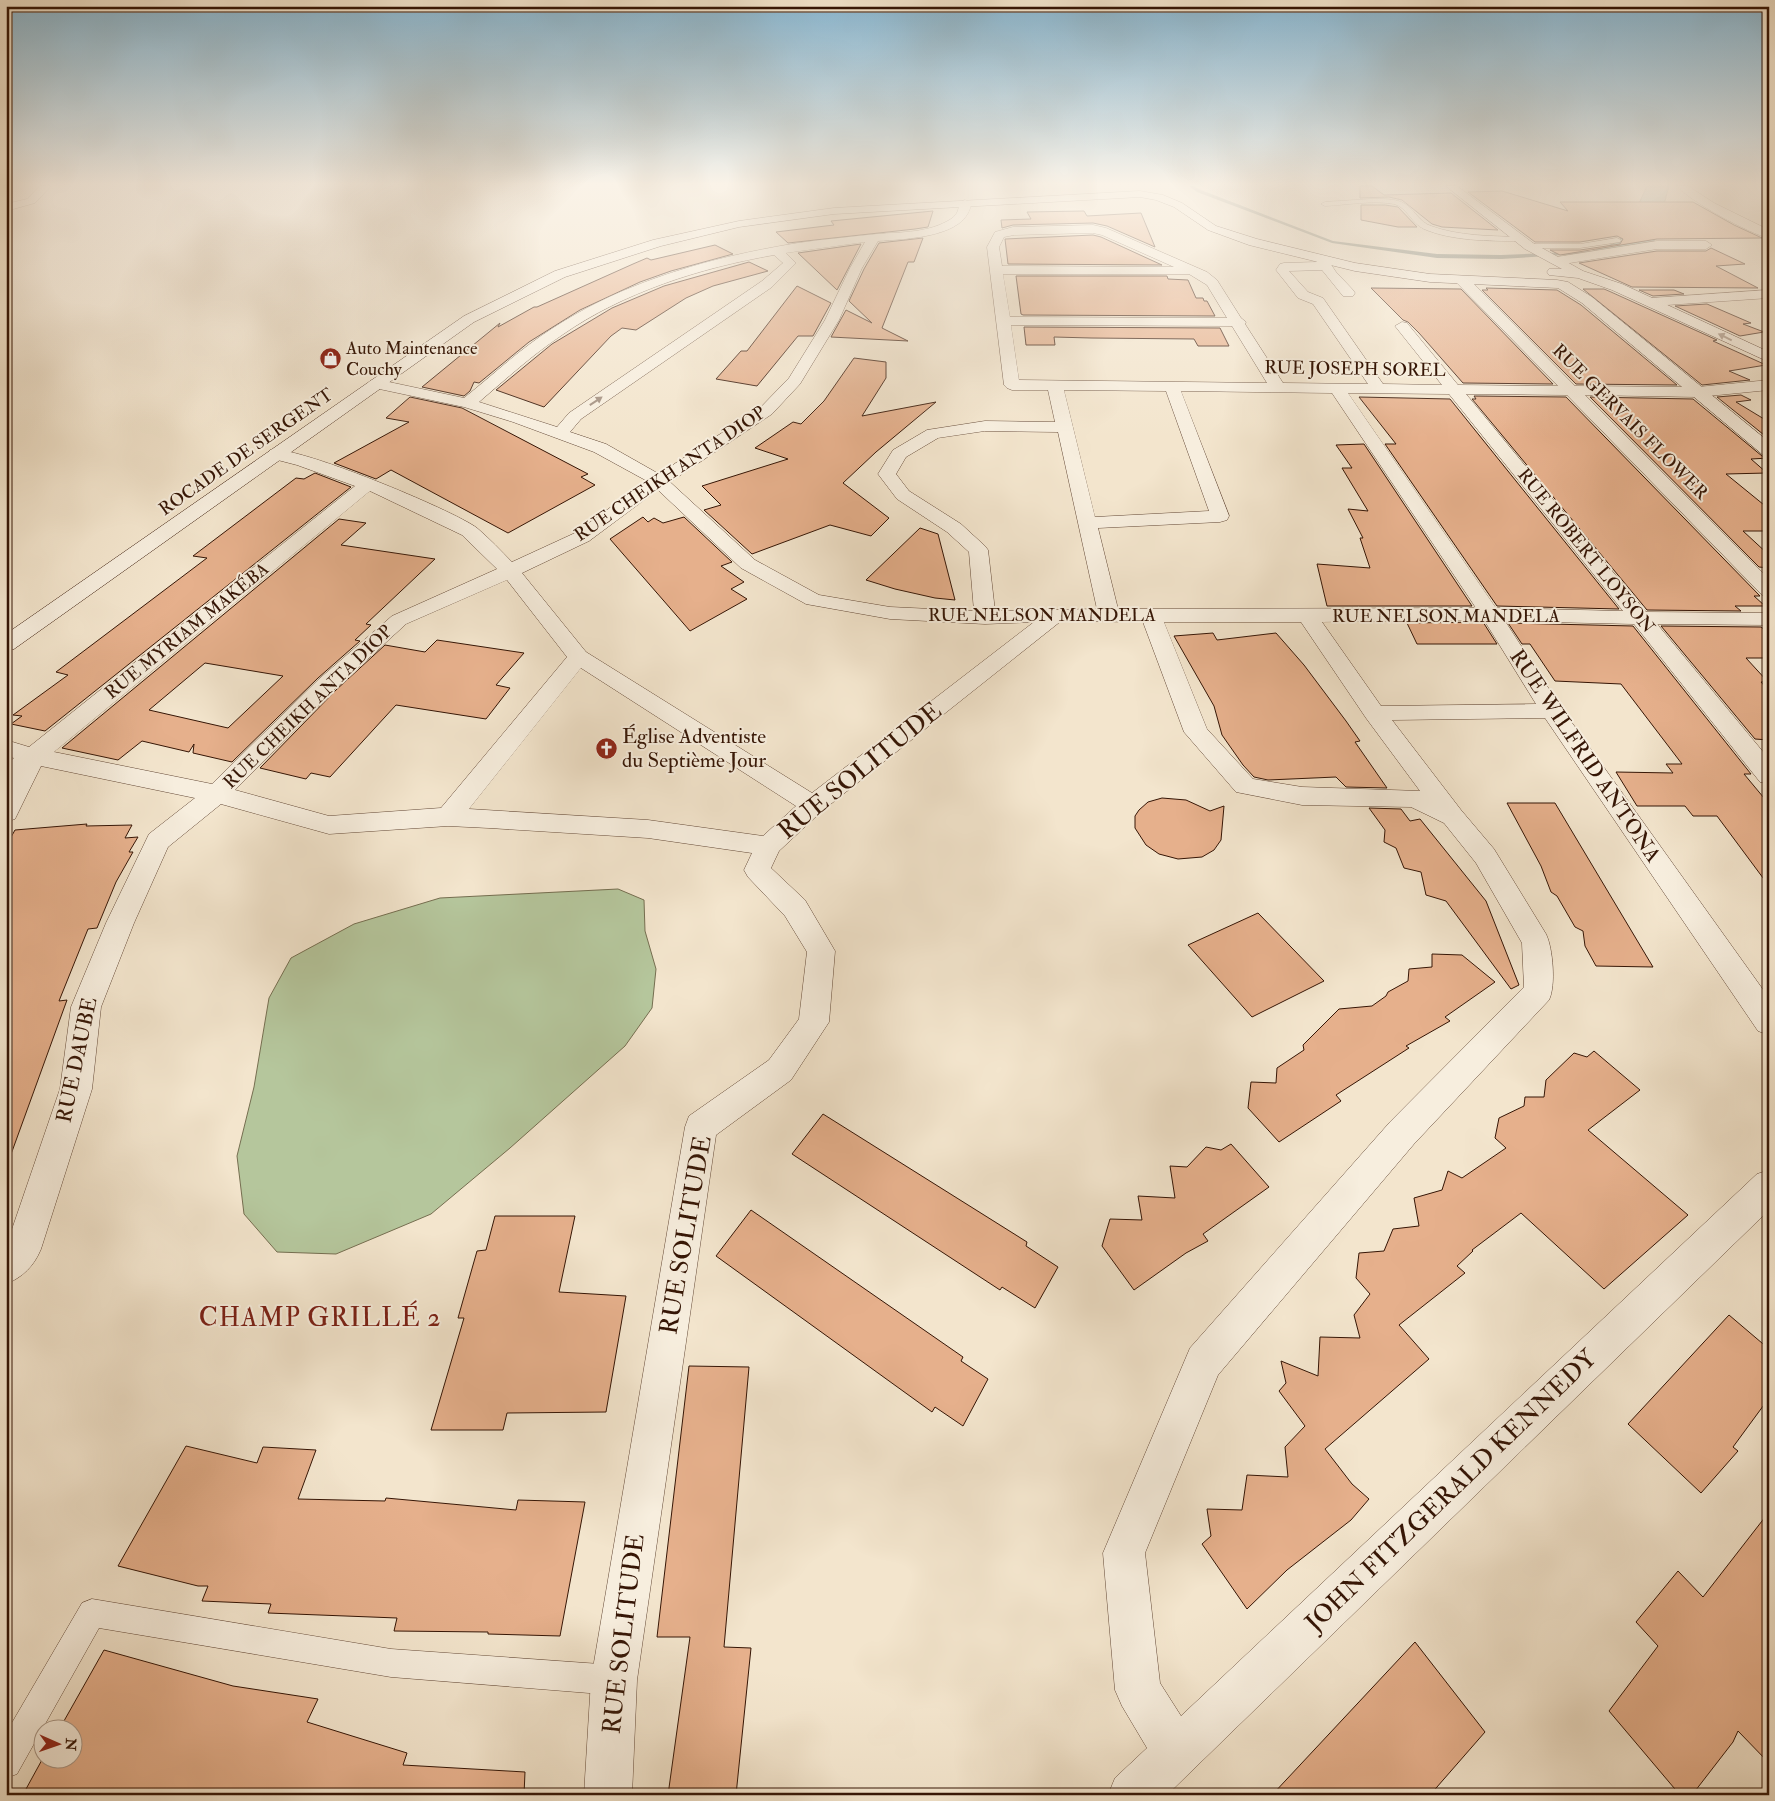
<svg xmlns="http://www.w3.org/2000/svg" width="1775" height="1801" font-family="'IM FELL Double Pica',serif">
	<rect width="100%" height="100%" fill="#f3e5cd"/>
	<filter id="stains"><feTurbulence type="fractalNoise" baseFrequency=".004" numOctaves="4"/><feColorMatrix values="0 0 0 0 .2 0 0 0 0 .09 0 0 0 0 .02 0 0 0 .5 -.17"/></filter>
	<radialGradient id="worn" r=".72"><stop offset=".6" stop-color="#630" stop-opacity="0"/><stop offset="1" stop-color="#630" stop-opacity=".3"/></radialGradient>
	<path fill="#b5c69c" stroke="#756e50" d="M618 889 644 900 645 931 656 969 652 1008 625 1046 510 1148 431 1214 336 1254 277 1252 244 1214 237 1156 254 1087 269 998 291 958 354 924 440 898Z"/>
	<path fill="#9cbfb4" stroke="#737b6e" d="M1647 186H1669L1654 241 1596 253H1587L1613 244 1624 236Z"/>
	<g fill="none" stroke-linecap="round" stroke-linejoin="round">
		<path fill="#737b6e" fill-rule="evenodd" d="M1189 186H1193L1201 190 1333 241 1437 254 1501 255 1592 251 1595 253 1501 259 1437 258 1332 243 1197 192Z"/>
	</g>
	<g fill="#e6b08c" stroke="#351505" fill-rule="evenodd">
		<path d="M1360 186H1372L1384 195 1451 193 1498 230 1442 227 1432 224 1402 200 1389 197 1360 198Z"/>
		<path d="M1502 191 1568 211 1560 202H1693L1734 225 1762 238 1657 239 1560 255 1550 250H1580L1620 244 1623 239 1617 236 1580 242H1535L1468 192Z"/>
		<path d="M1361 205H1385L1398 207 1417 227H1398L1361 220Z"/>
		<path d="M933 211 928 227 915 229 788 243 776 232 834 225 831 221Z"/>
		<path d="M1084 211 1087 216 1141 213 1155 247 1107 226 1093 223 1013 225 1002 228 1001 220 1031 219 1027 212Z"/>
		<path d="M1093 235 1101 237 1162 265 1008 264 1005 239Z"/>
		<path d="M923 238 914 262H908L882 328 908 341 831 337 846 310 872 323 849 301 864 269 879 243Z"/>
		<path d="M861 244 837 290 798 253Z"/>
		<path d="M715 245 733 254 671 271 640 282 580 310 529 342 479 383 474 382 470 391 464 396 422 387 500 323 498 327 534 307H537L633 264 647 258 651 260Z"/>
		<path d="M1711 248 1745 264 1716 266 1758 288 1632 287 1579 263 1657 251H1706Z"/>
		<path d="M749 262 768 271 713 286 686 298 636 330 622 328 611 336 544 407 496 390 552 344 612 308 664 286Z"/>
		<path d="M1016 276H1167L1168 279 1188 280 1196 298H1203L1204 301H1207L1215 316 1023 315 1021 314Z"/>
		<path d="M797 286 831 303 813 336H798L757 386 716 379 741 351H747Z"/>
		<path d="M1371 288 1461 289 1553 384 1463 383 1419 333 1408 322 1403 320Z"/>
		<path d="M1486 288 1557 290 1581 305 1677 385 1576 384 1482 290H1488Z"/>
		<path d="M1583 289H1604L1611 292 1717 340 1713 341 1766 365 1729 371 1750 380 1702 385Z"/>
		<path d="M1639 290H1674L1684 294 1653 296Z"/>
		<path d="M1707 304 1751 323 1743 324 1764 332 1740 336 1675 306Z"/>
		<path d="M1024 327 1220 328 1229 346H1198L1194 339 1091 338 1054 337 1055 345H1026Z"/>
		<path d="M854 358 886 362V378L862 416 936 402 876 452 843 483 889 518 871 536 830 525 752 554 704 510 721 505 702 486 788 459 755 448 793 422 801 424 824 401Z"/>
		<path d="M1741 395 1751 400 1736 402 1769 422V439L1717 397Z"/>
		<path d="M1474 396 1566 397 1760 596H1754L1765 606H1735L1741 611 1647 610 1472 399H1476Z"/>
		<path d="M410 397 462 408 588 474 581 477 595 485 508 533 391 470 376 479 334 463 409 422 386 418Z"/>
		<path d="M1359 397 1450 399 1619 609 1497 606 1385 444H1396Z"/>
		<path d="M1590 397 1693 399 1762 456 1769 458 1751 459 1767 473 1726 474 1769 509V531H1743L1769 555V568L1759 567Z"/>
		<path d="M1364 444 1472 606H1327L1317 564 1370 568 1360 538H1363L1348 509 1368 511 1342 468H1352L1336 445Z"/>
		<path d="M315 473 351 487 45 731 11 724 22 716 13 715 68 675 56 672 207 558 193 556 296 478 304 479Z"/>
		<path d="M643 517 648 522 654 518 663 523 684 517 732 562 721 566 744 582 731 589 747 599 690 631 610 539Z"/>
		<path d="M339 519 366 523 341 545 435 559 366 624 371 625 355 640 360 641 318 678 232 762 193 753 194 744 189 752 142 741 118 760 62 748ZM205 663 283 676 228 728 149 710Z"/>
		<path d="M920 528 938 534 955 600 935 598 895 589 866 580Z"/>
		<path d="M1483 622 1497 644H1417L1407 623Z"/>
		<path d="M1508 623 1633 626 1751 774H1744L1769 804V886L1717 816H1693L1685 806H1637L1616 772 1673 773 1666 764H1682L1621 684 1555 681 1530 644H1522Z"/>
		<path d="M1661 626 1761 627 1769 633V658H1746L1768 682H1761L1769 691V740L1755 739Z"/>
		<path d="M1213 633 1217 640 1276 633 1304 665 1346 721 1360 741 1355 742 1387 788 1346 787 1336 777 1268 780 1254 777 1243 765 1222 735 1214 706 1174 636Z"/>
		<path d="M437 640 524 653 496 685 510 688 486 719 396 705 330 777 311 773 306 779 260 768 336 690 385 645 425 652Z"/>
		<path d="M1162 798 1186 800 1210 811 1224 806 1221 840 1214 850 1202 857 1178 859 1159 854 1146 845 1135 828V816L1139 810 1148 802Z"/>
		<path d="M1507 803H1555L1653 967 1596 966 1585 946 1583 931 1575 927 1557 896 1551 892 1541 866Z"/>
		<path d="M1369 808 1401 809 1410 821 1420 819 1486 901 1519 985 1511 989 1446 901 1426 895 1421 872 1404 868 1396 848 1384 842 1385 830Z"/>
		<path d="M87 824 86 826 132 825 125 838 138 837 129 852H133L116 882 97 928 88 929 59 1001 67 1000 10 1157 6 1156V846L15 830Z"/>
		<path d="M1258 913 1324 981 1252 1017 1188 945Z"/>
		<path d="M1432 954 1462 955 1495 982 1445 1017 1450 1021 1406 1046 1409 1048 1336 1095 1341 1101 1279 1142 1248 1108 1251 1082 1276 1083 1277 1068 1304 1050 1303 1045 1339 1009 1372 1006 1386 996 1388 992 1408 981 1409 969 1432 967Z"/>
		<path d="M1594 1051 1640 1090 1588 1130 1688 1215 1604 1289 1521 1213 1472 1250 1473 1251 1457 1266 1465 1273 1399 1325 1429 1359 1325 1449 1352 1484 1369 1499 1351 1520 1287 1570 1247 1609 1202 1544 1211 1536 1207 1509 1242 1510 1247 1475 1288 1477 1285 1447 1305 1426 1279 1391 1286 1383 1281 1361 1318 1376 1320 1337 1360 1338 1354 1315 1370 1294 1356 1278 1359 1253 1384 1251 1393 1229 1419 1226 1414 1198 1442 1190 1448 1171 1462 1178 1506 1148 1495 1138 1499 1118 1524 1106 1525 1097H1544L1546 1080 1574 1053 1587 1057Z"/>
		<path d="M823 1114 1027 1242 1026 1246 1058 1267 1035 1308 1002 1287 1000 1290 792 1154Z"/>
		<path d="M1231 1144 1269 1187 1203 1234 1208 1241 1186 1253 1134 1290 1102 1246 1110 1219 1142 1220 1138 1196 1175 1198 1170 1166 1187 1167 1206 1147 1221 1150Z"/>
		<path d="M751 1210 963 1357 961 1361 988 1379 963 1426 935 1407 932 1412 716 1256Z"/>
		<path d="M495 1216H575L559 1292 626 1296 606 1412 507 1413 503 1430H431L464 1318H458L477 1251 486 1250Z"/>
		<path d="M1729 1315 1769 1349V1398L1733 1447 1738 1451 1701 1493 1628 1424Z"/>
		<path d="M689 1366 749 1367 724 1647 751 1648 736 1795H668L690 1637H657Z"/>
		<path d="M186 1446 257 1463 263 1447 316 1450 298 1499 385 1501 386 1498 516 1510 518 1500 585 1502 560 1636 488 1634V1632L394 1631 397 1618 268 1613 271 1604 202 1601 208 1586H198L118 1566Z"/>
		<path d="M1769 1512V1763L1738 1731 1733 1742 1692 1795H1680L1609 1711 1658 1646 1636 1622 1678 1571 1703 1597Z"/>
		<path d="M1415 1642 1485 1732 1430 1795H1272Z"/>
		<path d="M104 1650 233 1686 318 1699 307 1722 407 1753 403 1765 525 1772 524 1795H46L26 1789 43 1758H72V1728H60Z"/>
	</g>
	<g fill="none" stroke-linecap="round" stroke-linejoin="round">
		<defs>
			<g id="lane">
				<path d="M1371 199C1382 199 1396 198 1405 204 1416 211 1419 222 1431 226 1458 236 1491 236 1519 237L1523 239 1519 241C1489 241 1452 241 1424 229 1411 223 1407 207 1394 204 1372 200 1347 205 1325 206L1321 204 1325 202Z"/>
				<path d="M1617 238 1621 240 1620 242 1580 248H1529L1525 246 1529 244H1580Z"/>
				<path d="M92 1599 391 1649 614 1665 624 1670 629 1680 624 1690 614 1695 391 1677 99 1628 17 1774 6 1778V1733L82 1603Z"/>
			</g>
			<g id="street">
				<path d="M40 186H51L35 203 6 211V204L27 199Z"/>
				<path d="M1677 186H1688L1714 203 1769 230V238C1750 234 1688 200 1677 186Z"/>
				<path d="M965 200 971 203C968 238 904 239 878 241L862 268 839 320 800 384 772 414 670 482 755 560 819 595 890 607 974 611 969 552 947 532 897 499 878 474 893 450 927 430 985 421 1055 422 1048 390H1012L1007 388 1004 385 987 247 995 232 1013 227 1093 225 1106 228 1207 272 1217 280 1241 318 1246 322 1245 324 1283 383 1368 384 1313 304 1298 298 1276 270 1280 264 1284 263 1317 262 1316 260 1318 257H1326L1336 272 1353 290 1355 293 1353 296H1343L1322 270 1289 271 1308 292 1323 298 1383 384 1442 385 1395 326 1402 322 1407 323 1458 385 1558 386 1457 283 1456 280 1462 276 1467 277 1575 386 1698 387 1769 380V390L1698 397 1585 395 1769 579V597L1762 595 1567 395 1466 394 1646 612 1769 613V625L1657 624 1769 759V784L1760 782 1634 624 1505 621 1560 706 1769 998V1035L1758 1031 1545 718 1392 720 1461 810 1494 849 1546 934C1553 948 1556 986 1549 1000L1414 1144 1218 1375 1145 1553 1160 1683 1181 1716 1757 1174 1769 1170V1210L1167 1795H1108L1115 1778 1147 1748 1122 1706 1115 1690 1103 1553 1190 1348 1390 1122 1524 987 1522 943 1476 863 1444 823 1411 807 1302 805 1236 792 1184 732 1143 622 1061 621 822 811 779 851 771 868 805 900 835 951 829 1022 791 1080 716 1135 637 1680 632 1795H584L591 1680 685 1127 689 1116 769 1060 799 1019 807 952 785 916 748 877 744 870 752 853 648 838 489 828 448 826 329 834 221 804 168 847 134 923 101 1007 92 1089 41 1249C34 1266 23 1277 6 1284V1240L9 1238 60 1089 71 1007 106 923 149 834 195 798 41 766 15 819 6 822V765L14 758 6 756V740L29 747 355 486 297 465 270 458 268 454 270 450C294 444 453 510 477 528 489 538 501 551 512 562L575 533 647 481 594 452 513 422 464 407 370 387 367 384 370 381 375 379 464 398C494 374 521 348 553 328 627 280 713 257 798 243 825 239 851 237 877 234 902 232 929 233 951 219 957 215 959 210 959 203ZM1093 233 1102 235 1174 267 1002 266 999 247 1004 237 1014 235ZM865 242 850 268 825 320 789 378 760 408 659 474 606 444 570 432 581 419 772 287 796 263 786 253ZM774 255 783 263 762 281 569 413 557 427 479 402C506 379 532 355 562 335 624 292 700 268 774 255ZM1003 274H1189L1207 285 1227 318 1010 317ZM1011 325 1232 326 1267 383 1019 380ZM1064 390 1166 391 1209 511 1095 517ZM1181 391 1332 393 1476 608 1118 609 1098 528 1220 522 1227 520 1229 516ZM1348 393 1449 394 1623 611 1496 608ZM985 431 1058 432 1097 609 995 611 988 550 985 546 961 524 909 491 896 474 906 457 938 438ZM658 490 741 568 806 604 890 619 985 624 1034 622 812 793 586 652 522 573 589 541ZM370 491 462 535 497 569 392 616 319 679 212 784 54 752ZM507 580 567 657 441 808 329 816 235 790 335 689 406 624ZM1484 620 1536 704 1381 706 1322 622ZM1164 622H1301L1366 718 1420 791 1302 787 1253 779 1207 729ZM581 668 796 806 763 836 648 820 469 809Z"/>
				<path d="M1657 241H1706L1712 245 1706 249H1657L1557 265 1551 261 1557 257Z"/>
				<path d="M1769 290V298L1652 306 1645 302 1652 298Z"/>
			</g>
			<g id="secondary">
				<path d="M1446 186H1457L1533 243 1583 271 1622 284 1769 352V362L1612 290 1578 278 1549 275 1547 272 1549 269H1562L1525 249Z"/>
				<path d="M1140 191 1163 195 1182 203 1216 226 1257 239 1355 263 1430 274 1557 280 1568 282 1592 297 1769 442V456L1763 455 1582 303 1558 288 1430 282 1355 271 1249 245 1208 230 1174 207 1156 200 1140 197 834 214 739 227 661 246 565 277 474 322 14 649 6 650V634L464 316 555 271 653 240 739 221 834 208Z"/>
			</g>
		</defs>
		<use href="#lane" stroke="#644937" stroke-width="1"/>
		<use href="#street" stroke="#644937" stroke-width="1"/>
		<use href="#secondary" stroke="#351505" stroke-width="1"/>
		<use href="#lane" fill="#f7eede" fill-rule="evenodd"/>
		<use href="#street" fill="#f7eede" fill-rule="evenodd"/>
		<use href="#secondary" fill="#f7eede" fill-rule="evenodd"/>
	</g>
	<defs><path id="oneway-solid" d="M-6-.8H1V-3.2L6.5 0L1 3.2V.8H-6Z" transform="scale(1.25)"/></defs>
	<g fill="#a08c7c">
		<use href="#oneway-solid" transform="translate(1725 337) rotate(-154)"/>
		<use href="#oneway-solid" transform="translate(596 401) rotate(-34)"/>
	</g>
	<linearGradient id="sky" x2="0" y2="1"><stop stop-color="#89b8d3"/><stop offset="0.42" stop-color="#faf3e8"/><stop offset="1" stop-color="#faf3e8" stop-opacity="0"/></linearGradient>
	<rect width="1775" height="438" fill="url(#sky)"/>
	<defs>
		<symbol id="shop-disc" viewBox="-11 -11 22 22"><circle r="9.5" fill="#8f2418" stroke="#f7eede"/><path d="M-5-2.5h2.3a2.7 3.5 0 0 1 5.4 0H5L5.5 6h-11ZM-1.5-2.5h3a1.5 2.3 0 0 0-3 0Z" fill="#fff"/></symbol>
		<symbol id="church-disc" viewBox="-11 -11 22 22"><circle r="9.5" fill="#8f2418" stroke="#f7eede"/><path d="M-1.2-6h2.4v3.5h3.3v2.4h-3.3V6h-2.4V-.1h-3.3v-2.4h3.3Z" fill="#fff"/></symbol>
	</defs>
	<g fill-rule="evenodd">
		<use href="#shop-disc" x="318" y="346" width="25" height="25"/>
		<use href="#church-disc" x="594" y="736" width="25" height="25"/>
	</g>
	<g text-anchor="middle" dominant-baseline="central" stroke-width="4" stroke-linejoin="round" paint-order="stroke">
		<g font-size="18" fill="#351505" stroke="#f7eede" text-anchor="start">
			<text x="346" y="348">Auto Maintenance<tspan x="346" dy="21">Couchy</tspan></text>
		</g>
		<g font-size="18" fill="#351505" stroke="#f7eede">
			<text transform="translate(1355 369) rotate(1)">RUE JOSEPH SOREL</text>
			<text transform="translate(1630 422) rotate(45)">RUE GERVAIS FLOWER</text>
			<text transform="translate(246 452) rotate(-35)">ROCADE DE SERGENT</text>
			<text transform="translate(670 474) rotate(-34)">RUE CHEIKH ANTA DIOP</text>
			<text transform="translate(1586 551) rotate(51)">RUE ROBERT LOYSON</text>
			<text x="1042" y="615">RUE NELSON MANDELA</text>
			<text x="1446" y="616">RUE NELSON MANDELA</text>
			<text transform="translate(187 631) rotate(-39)">RUE MYRIAM MAKÉBA</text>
			<text transform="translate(308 707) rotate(-44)">RUE CHEIKH ANTA DIOP</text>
		</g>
		<g font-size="21" fill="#351505" stroke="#f7eede" text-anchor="start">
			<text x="622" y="736">Église Adventiste<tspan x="622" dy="24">du Septième Jour</tspan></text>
		</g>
		<g font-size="21" fill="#351505" stroke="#f7eede">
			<text transform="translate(1585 756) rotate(56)">RUE WILFRID ANTONA</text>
			<text transform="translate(77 1060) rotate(-78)">RUE DAUBE</text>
		</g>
		<g font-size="25" fill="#351505" stroke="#f7eede">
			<text transform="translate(860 771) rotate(-39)">RUE SOLITUDE</text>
			<text transform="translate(686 1235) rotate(-80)">RUE SOLITUDE</text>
			<text transform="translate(1451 1491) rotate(-44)">JOHN FITZGERALD KENNEDY</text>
			<text transform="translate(624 1634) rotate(-83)">RUE SOLITUDE</text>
		</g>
		<g font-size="26" letter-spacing="1" fill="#7a1f14" stroke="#f7eede">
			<text x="320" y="1318">CHAMP GRILLÉ 2</text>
		</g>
	</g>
	<rect width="1775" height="1801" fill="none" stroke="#f3e5cd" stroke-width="25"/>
	<rect x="8" y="8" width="1760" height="1786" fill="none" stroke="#351505" stroke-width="2.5"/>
	<rect x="12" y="12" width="1750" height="1776" fill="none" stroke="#351505"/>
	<g transform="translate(58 1744) rotate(92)"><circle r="24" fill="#f7eede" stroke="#a99787"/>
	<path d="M0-4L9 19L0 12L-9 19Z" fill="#8f2418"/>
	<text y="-8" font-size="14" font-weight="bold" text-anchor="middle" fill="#351505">N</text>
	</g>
	<rect width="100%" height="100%" filter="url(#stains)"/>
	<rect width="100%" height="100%" fill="url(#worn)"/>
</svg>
